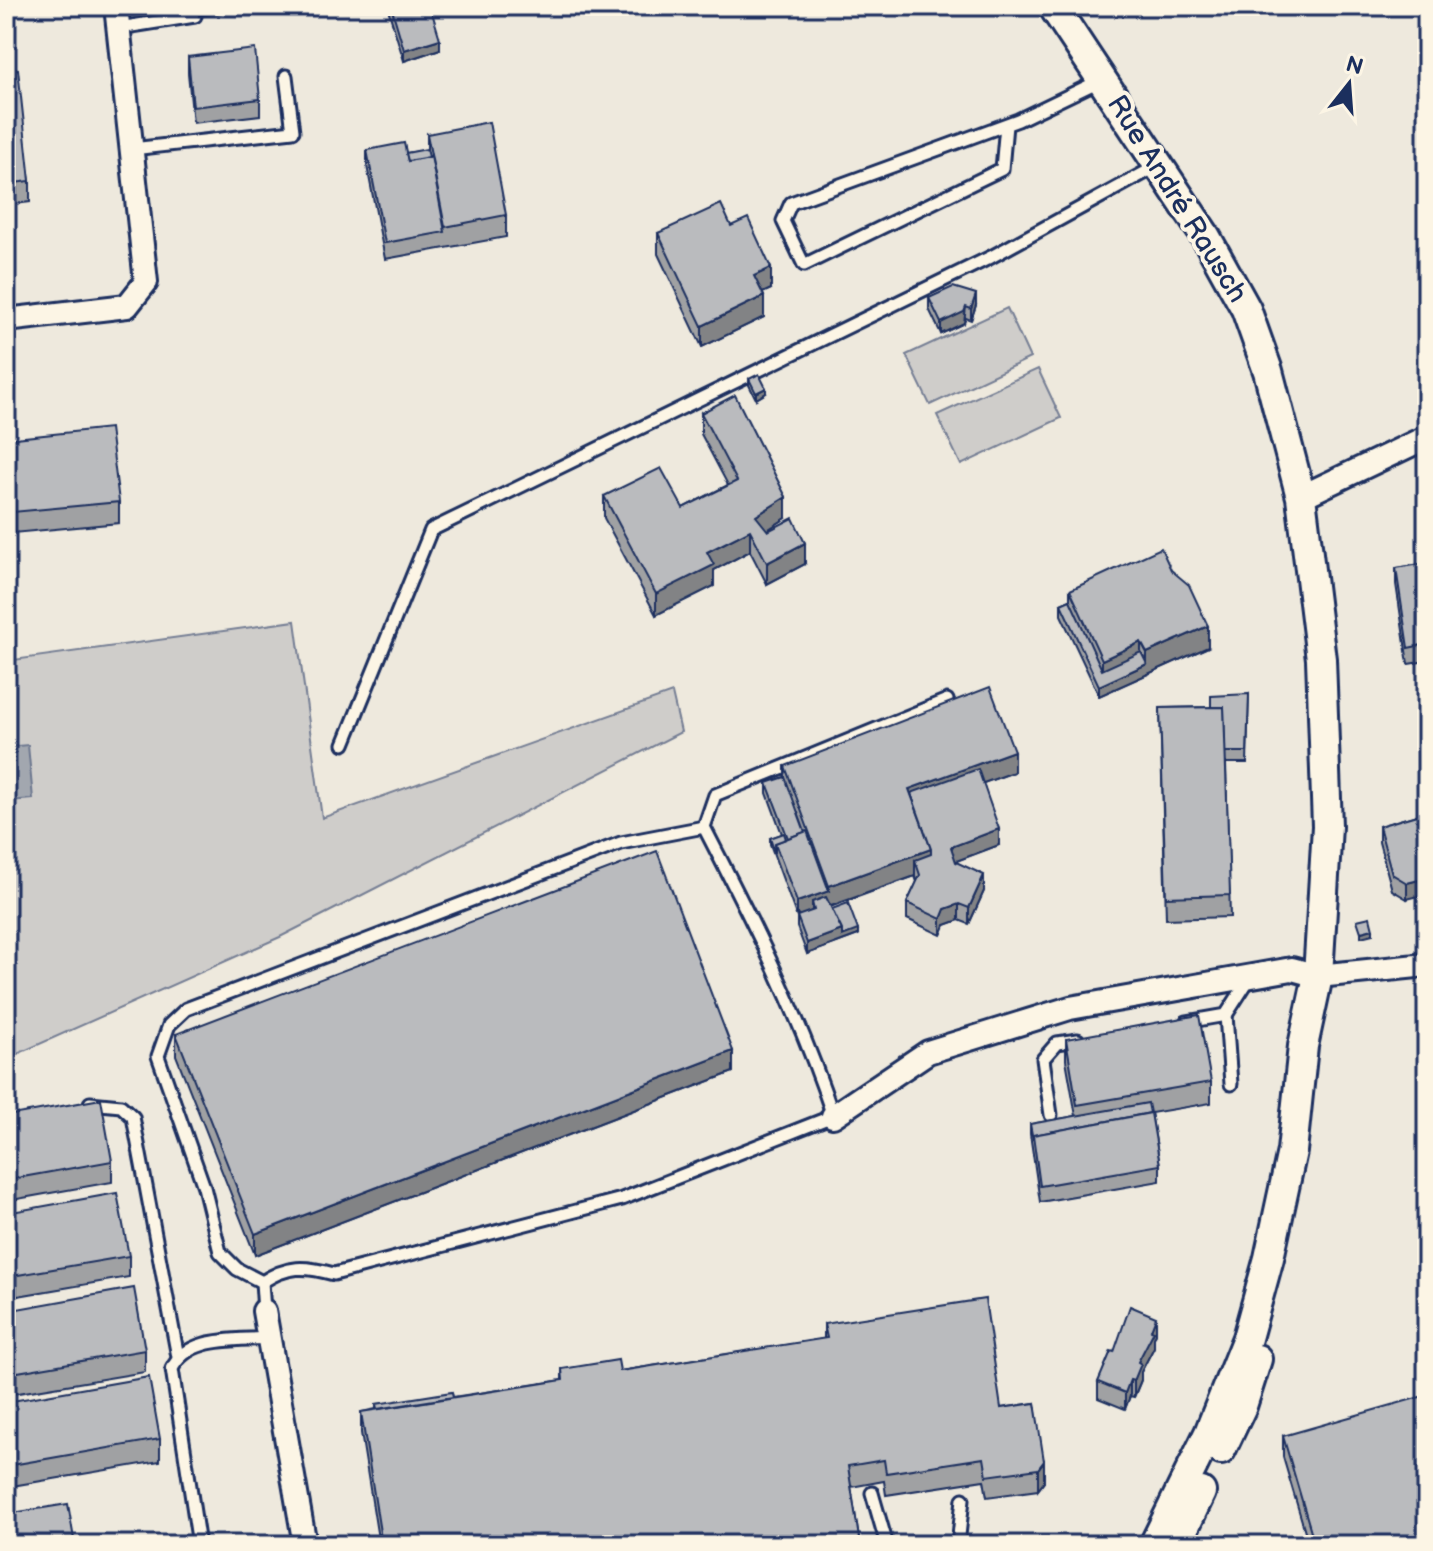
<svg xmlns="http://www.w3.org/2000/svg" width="1433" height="1551" font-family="'Balsamiq Sans',sans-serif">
	<rect width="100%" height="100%" fill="#eee9dd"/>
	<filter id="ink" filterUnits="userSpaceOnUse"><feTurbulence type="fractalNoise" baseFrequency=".0125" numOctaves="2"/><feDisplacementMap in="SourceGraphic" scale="16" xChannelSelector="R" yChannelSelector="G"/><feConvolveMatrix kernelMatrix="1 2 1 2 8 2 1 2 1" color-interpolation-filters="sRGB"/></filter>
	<g filter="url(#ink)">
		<g fill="#cfcdca" stroke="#757e94" stroke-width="2">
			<path d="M1007 308 1030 358 930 405 906 355Z"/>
			<path d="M1038 369 1061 418 961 465 937 415Z"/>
			<path d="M295 621 322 818 672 693 681 732 280 937 6 1059V661Z"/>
		</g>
		<path fill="#a2a7af" stroke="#6c778f" stroke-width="2" d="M28 745 33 799 9 801 6 747Z"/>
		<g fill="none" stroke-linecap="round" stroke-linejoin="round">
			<defs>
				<g id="service">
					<path d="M119 28 195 16"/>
					<path d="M1006 125 1002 169 804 265 783 221 791 203 1018 120 1101 80"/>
					<path d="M132 149 293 131 286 76"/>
					<path d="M344 744 431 530 991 257 1157 166"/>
					<path d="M1226 1015 1231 1084"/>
					<path d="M1186 1022 1226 1015 1251 976"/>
					<path d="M90 1103 121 1106 133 1117 178 1357"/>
					<path d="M1051 1115 1043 1059 1057 1043 1078 1040"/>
					<path d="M262 1282 237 1269 220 1252 204 1187 158 1056 169 1025 186 1009 621 843 704 827"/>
					<path d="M264 1311 262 1282C288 1265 305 1266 334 1274L622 1199 833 1116C800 1015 752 920 704 827L715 795 947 700"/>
					<path d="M872 1493 887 1545"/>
					<path d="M199 1545 172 1369C188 1335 236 1341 269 1338"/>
					<path d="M958 1545 963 1499"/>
				</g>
				<g id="minor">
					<path d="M6 320 127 306 146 282 116 6"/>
					<path d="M1301 497 1427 437"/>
					<path d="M833 1116 928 1052 1070 1008 1292 969 1318 976 1427 965"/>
					<path d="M264 1311 305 1545"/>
				</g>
				<g id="tertiary">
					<path d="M1053 6 1206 237 1246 309 1268 371 1301 497 1321 659 1327 826 1318 976 1303 1046 1292 1151 1269 1258 1247 1338 1209 1433 1154 1545"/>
					<path d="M1221 1450 1242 1406 1257 1359"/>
					<path d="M1176 1545 1201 1492"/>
				</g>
			</defs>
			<use href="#service" stroke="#1b2f5e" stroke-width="17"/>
			<use href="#minor" stroke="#1b2f5e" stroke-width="28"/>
			<use href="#tertiary" stroke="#1b2f5e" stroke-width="34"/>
			<use href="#service" stroke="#fcf5e5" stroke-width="11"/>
			<use href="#minor" stroke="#fcf5e5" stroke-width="22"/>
			<use href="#tertiary" stroke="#fcf5e5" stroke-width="28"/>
		</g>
		<g fill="#a0a1a3" stroke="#1b2f5e" stroke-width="2">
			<path d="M6 6 12 58V70L30 181V202L6 205Z"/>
			<path d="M198 6H230V12L199 16Z"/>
			<path d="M389 6H430L440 49 404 61 389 12Z"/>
			<path d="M188 57 260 99V115L193 123 188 73Z"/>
			<path d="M427 134 506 215V237L385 259 367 166V150L406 153 427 150Z"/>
			<path d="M731 226 771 289 762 293 764 317 702 347 658 254V233Z"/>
			<path d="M929 298 976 305 971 320 966 318 964 323 941 334 929 309Z"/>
			<path d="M749 379 766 393 756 399 749 385Z"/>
			<path d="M701 413 786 518 767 530 805 564 767 584 750 551 714 570V586L656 615 604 518V496L683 508 728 485 701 434Z"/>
			<path d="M6 439 119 502V523L13 533 6 466Z"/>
			<path d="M1427 563V661L1408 664 1396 584V568Z"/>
			<path d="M1070 590 1208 647 1099 696 1061 615V604L1070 600Z"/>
			<path d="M1249 694 1247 763H1226L1230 917 1166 919 1160 708 1211 707Z"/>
			<path d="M785 766 1014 772 983 783 999 845 956 861 984 891 969 924 959 920 945 925 941 935 907 919V903L917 882 915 876 830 907 832 910 858 935 807 954 797 927V918L770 844V838L782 834 767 793V783L785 777Z"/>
			<path d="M1427 812 1407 899 1392 890 1379 842V826Z"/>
			<path d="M176 1034 733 1072 255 1255 176 1055Z"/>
			<path d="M1066 1039 1211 1082V1103L1151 1113 1160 1165V1181L1040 1202 1030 1134V1124L1076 1116 1066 1060Z"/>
			<path d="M6 1116 112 1161V1182L6 1201Z"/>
			<path d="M6 1213 129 1256V1277L6 1298Z"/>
			<path d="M6 1311 145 1350V1372L6 1395Z"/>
			<path d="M824 1324 1001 1408 1035 1403 1044 1482 1038 1490 987 1497 984 1480 886 1495 884 1481 851 1487 860 1545H379L361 1433V1412L376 1409V1404L453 1397 562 1380V1369L620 1371 824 1339Z"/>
			<path d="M1156 1333 1154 1338V1347L1141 1372V1380L1134 1397 1130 1396 1125 1409 1098 1398V1382Z"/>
			<path d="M6 1402 160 1439V1461L6 1487Z"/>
			<path d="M1283 1436 1427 1545H1309L1283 1457Z"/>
		</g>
		<g fill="#828385" stroke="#1b2f5e" stroke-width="2">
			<path d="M440 39V49L404 61V50Z"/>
			<path d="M771 268V289L754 297V276Z"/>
			<path d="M976 294V305L971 320V309Z"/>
			<path d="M764 296V317L702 347V326Z"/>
			<path d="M966 307 964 323 941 334V323Z"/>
			<path d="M766 388V393L756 399V393Z"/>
			<path d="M786 497V518L756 537V516Z"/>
			<path d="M750 530V551L714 570V586L656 615V594L707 552Z"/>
			<path d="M805 543V564L767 584V563Z"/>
			<path d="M1208 626V647L1099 696V686L1147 664V653Z"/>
			<path d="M1141 642V663L1102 681V660Z"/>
			<path d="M1014 751V772L914 808 909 789Z"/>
			<path d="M999 829V845L951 863V847Z"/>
			<path d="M931 849V870L915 860V876L814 912 812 902V913L797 918V902L829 891V886Z"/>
			<path d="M984 875V891L969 924V908Z"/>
			<path d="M1427 878V894L1407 899V883Z"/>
			<path d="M959 904V920L945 925 941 935V919L945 909Z"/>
			<path d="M1373 929V934L1361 937V932Z"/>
			<path d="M842 930H858V935L807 954V943Z"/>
			<path d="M733 1051V1072L255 1255V1234Z"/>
			<path d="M1156 1317V1333L1154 1338V1347L1141 1372V1380L1134 1397V1381L1138 1362Z"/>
			<path d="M1130 1380V1396L1125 1409V1393Z"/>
			<path d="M1044 1461V1482L1038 1490V1469Z"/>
		</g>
		<g fill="#babbbe" stroke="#1b2f5e" stroke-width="2">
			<path d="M6 6 12 58 6 59Z"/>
			<path d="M391 6H430L440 39 404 50Z"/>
			<path d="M255 49 260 99 193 107 188 57Z"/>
			<path d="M18 69 30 181 6 184V71Z"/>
			<path d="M489 122 506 215 445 227 427 134Z"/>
			<path d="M404 143 408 161 431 156 445 232 385 243 367 150Z"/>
			<path d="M427 149 429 157 408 161 406 153Z"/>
			<path d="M721 204 731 226 748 218 771 268 754 276 764 296 702 326 658 233Z"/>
			<path d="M953 287 976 294 971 309 966 307 964 312 941 323 929 298Z"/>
			<path d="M759 374 766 388 756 393 749 379Z"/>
			<path d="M735 395 786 497 756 516 768 531 793 518 805 543 767 563 750 530 707 552 714 565 656 594 604 496 661 468 683 508 737 481 701 413Z"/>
			<path d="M110 428 119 502 13 512 6 439Z"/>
			<path d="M1161 548 1171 570 1189 585 1208 626 1147 653 1141 642 1102 660 1070 590Z"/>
			<path d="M1427 563V644L1408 648 1396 568Z"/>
			<path d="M1070 600 1102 670 1141 652 1147 664 1099 686 1061 604Z"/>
			<path d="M990 687 1014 751 909 789 931 849 829 886 785 766Z"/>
			<path d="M1249 694 1247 752H1225L1224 707H1211V696Z"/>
			<path d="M1224 707 1230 895 1166 897 1160 708Z"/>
			<path d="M978 769 999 829 951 847 956 862 984 875 969 908 959 904 945 909 941 919 907 903 920 875 915 860 931 854V849L911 793Z"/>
			<path d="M785 777 805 832 788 838 767 783Z"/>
			<path d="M1427 812V878L1407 883 1392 874 1379 826Z"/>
			<path d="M807 831 829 891 797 902 775 843Z"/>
			<path d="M784 833 786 839 775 843V853L770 838Z"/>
			<path d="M657 851 733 1051 255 1234 176 1034Z"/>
			<path d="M826 897 842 930 807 943 797 916 814 910 812 902Z"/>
			<path d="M848 903 858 930 842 936V930L832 909Z"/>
			<path d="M1370 917 1373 929 1361 932 1357 920Z"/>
			<path d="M1199 1015 1211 1082 1077 1105 1066 1039Z"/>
			<path d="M101 1099 112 1161 6 1180V1116Z"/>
			<path d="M1148 1103 1150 1113 1033 1135V1140L1030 1124Z"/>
			<path d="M1151 1113 1160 1165 1040 1186 1033 1135Z"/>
			<path d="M117 1193 129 1256 6 1277V1213Z"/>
			<path d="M134 1288 145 1350 6 1374V1311Z"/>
			<path d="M985 1299 1001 1408 1035 1403 1044 1461 1038 1469 987 1476 984 1458 886 1473 884 1460 848 1466 860 1545H382L361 1412 563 1380 562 1369 618 1360 620 1371 827 1338 824 1324Z"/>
			<path d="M1130 1306 1156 1317 1151 1330 1154 1331 1138 1362 1141 1364 1134 1381 1130 1380 1125 1393 1098 1382 1111 1351 1114 1352Z"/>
			<path d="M149 1377 160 1439 6 1466V1402Z"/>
			<path d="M452 1392 453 1397 377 1409 376 1404Z"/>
			<path d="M1427 1395V1545H1315L1283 1436Z"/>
			<path d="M68 1504 75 1545H6V1514Z"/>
		</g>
	</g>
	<g text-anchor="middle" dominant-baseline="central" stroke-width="8" stroke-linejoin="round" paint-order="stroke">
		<g font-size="28" fill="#1b2f5e" stroke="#fcf5e5">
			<text transform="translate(1177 199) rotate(58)">Rue André Rausch</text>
		</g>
	</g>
	<rect width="1433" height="1551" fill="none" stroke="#fcf5e5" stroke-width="32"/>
	<rect x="16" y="16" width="1401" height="1519" fill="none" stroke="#1b2f5e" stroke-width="3" filter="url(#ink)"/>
	<g transform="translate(1349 84) rotate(17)" stroke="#fcf5e5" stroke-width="6" paint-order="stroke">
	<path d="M0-6L14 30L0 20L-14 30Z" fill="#1b2f5e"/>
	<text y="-12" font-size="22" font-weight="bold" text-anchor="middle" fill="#1b2f5e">N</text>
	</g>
</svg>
